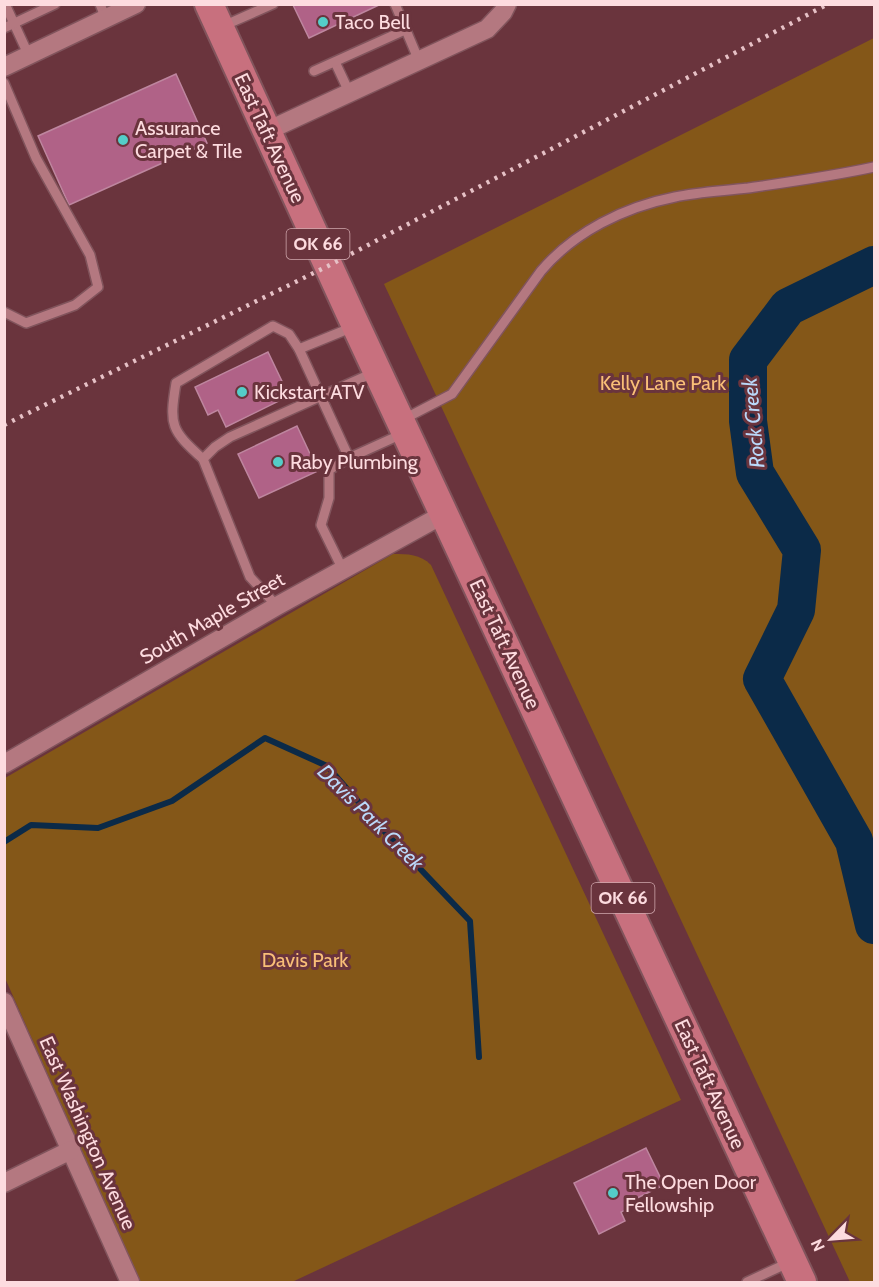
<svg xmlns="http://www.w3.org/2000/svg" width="879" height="1287" font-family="Cabin,sans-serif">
	<rect width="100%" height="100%" fill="#6a343d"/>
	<g fill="#845718">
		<path d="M874 38V1282H850L384 284Z"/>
		<path d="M393 554C408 554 420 554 431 565L681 1100 292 1282H140L5 978V778Z"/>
	</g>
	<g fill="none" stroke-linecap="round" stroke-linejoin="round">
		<path stroke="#0b2a48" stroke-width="6" d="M4 842 31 825 98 828 172 801 265 738 327 766 384 831 470 921 479 1057"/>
		<path stroke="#0b2a48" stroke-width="38" d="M874 265 788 307 748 360V421L755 473 802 550 796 610 762 679 854 841 874 925"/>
	</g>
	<g fill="#b06287" stroke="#be869f" stroke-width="1.5">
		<path d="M381 4 309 38 293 5 294 4Z"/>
		<path d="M176 74 207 143 69 205 38 136Z"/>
		<path d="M268 352 289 396 226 427 218 410 208 415 195 387Z"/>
		<path d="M297 426 318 471 259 498 238 454Z"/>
		<path d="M646 1148 664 1185 631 1201 634 1206 621 1212 625 1221 599 1234 574 1183Z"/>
	</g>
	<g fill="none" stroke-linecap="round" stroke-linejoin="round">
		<defs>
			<g id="service">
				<path d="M5 4 29 56"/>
				<path d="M100 4 106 19"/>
				<path d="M395 4 419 61"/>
				<path d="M223 26 273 4"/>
				<path d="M4 28 55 4"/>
				<path d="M335 62 350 94"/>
				<path d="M314 71 405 30"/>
				<path d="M4 83 36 158 90 255 98 287 75 305 26 323 4 312"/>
				<path d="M299 349 353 327"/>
				<path d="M402 420 452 394 541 271C574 232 624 207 675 197 698 192 723 191 748 188 790 182 833 176 874 167"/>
				<path d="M203 459C171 430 169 426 176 383L273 326 289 334 299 349 349 458"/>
				<path d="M343 570 321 525 329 498V470L349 458 402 434"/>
				<path d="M277 606 250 577 203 459 215 447 230 437 375 372"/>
				<path d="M747 1282 788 1263"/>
			</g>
			<g id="minor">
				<path d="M4 67 136 4"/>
				<path d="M267 131 487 29 503 12 507 4"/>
				<path d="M4 764 277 606 444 514"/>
				<path d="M4 1002 130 1282"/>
				<path d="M4 1183 71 1150"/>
			</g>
			<path id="primary" d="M209 4 350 313 802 1282"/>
		</defs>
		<use href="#service" stroke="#81545c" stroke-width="12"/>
		<use href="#minor" stroke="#81545c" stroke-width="21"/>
		<use href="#primary" stroke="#81545c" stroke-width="32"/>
		<use href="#service" stroke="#b47880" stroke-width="9"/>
		<use href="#minor" stroke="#b47880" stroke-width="18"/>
		<use href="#primary" stroke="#c8707e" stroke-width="28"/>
		<path stroke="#e6c1c6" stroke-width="4.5" stroke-dasharray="3 6" stroke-linecap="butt" d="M4 425 328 266 828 4"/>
	</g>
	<g fill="#54cdc8" stroke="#6a343d" stroke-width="2">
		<circle cx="323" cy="22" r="6"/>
		<circle cx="123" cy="140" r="6"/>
		<circle cx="242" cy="392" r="6"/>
		<circle cx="278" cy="462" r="6"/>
		<circle cx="613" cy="1193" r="6"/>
	</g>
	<g text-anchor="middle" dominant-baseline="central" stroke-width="6" stroke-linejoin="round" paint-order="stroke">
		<g fill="#6a343d" stroke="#d1a9ae" stroke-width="1.5">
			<rect x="286.5" y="229" width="63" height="30" rx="4.5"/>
			<rect x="591.5" y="883" width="63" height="30" rx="4.5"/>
		</g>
		<g font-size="18" font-weight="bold" fill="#fddbdf">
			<text x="318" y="244">OK 66</text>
			<text x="623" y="898">OK 66</text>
		</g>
		<g font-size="20" fill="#fddbdf" stroke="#6a343d" text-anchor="start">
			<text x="335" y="22">Taco Bell</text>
			<text x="135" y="128">Assurance<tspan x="135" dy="23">Carpet &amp; Tile</tspan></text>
			<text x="254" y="392">Kickstart ATV</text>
			<text x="290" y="462">Raby Plumbing</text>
			<text x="625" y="1182">The Open Door<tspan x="625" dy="23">Fellowship</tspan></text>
		</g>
		<g font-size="20" fill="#fddbdf" stroke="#6a343d">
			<text transform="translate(270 138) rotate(65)">East Taft Avenue</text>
			<text transform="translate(212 618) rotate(-30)">South Maple Street</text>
			<text transform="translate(505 644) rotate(65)">East Taft Avenue</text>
			<text transform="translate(710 1084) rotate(65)">East Taft Avenue</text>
			<text transform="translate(88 1133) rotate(66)">East Washington Avenue</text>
		</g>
		<g font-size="20" fill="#f9bf77" stroke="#6a343d">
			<text x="663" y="383">Kelly Lane Park</text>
			<text x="305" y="960">Davis Park</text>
		</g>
		<g font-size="21" font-style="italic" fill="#bad8f9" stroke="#6a343d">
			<text transform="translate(753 423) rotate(-95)">Rock Creek</text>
			<text transform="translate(371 817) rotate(45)">Davis Park Creek</text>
		</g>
	</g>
	<rect width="879" height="1287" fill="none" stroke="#fddbdf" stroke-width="12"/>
	<g transform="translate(831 1239) rotate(245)" stroke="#6a343d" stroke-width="4.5" paint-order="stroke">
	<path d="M0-4.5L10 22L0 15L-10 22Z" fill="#fddbdf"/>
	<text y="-9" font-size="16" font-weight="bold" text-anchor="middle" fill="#fddbdf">N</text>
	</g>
</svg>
